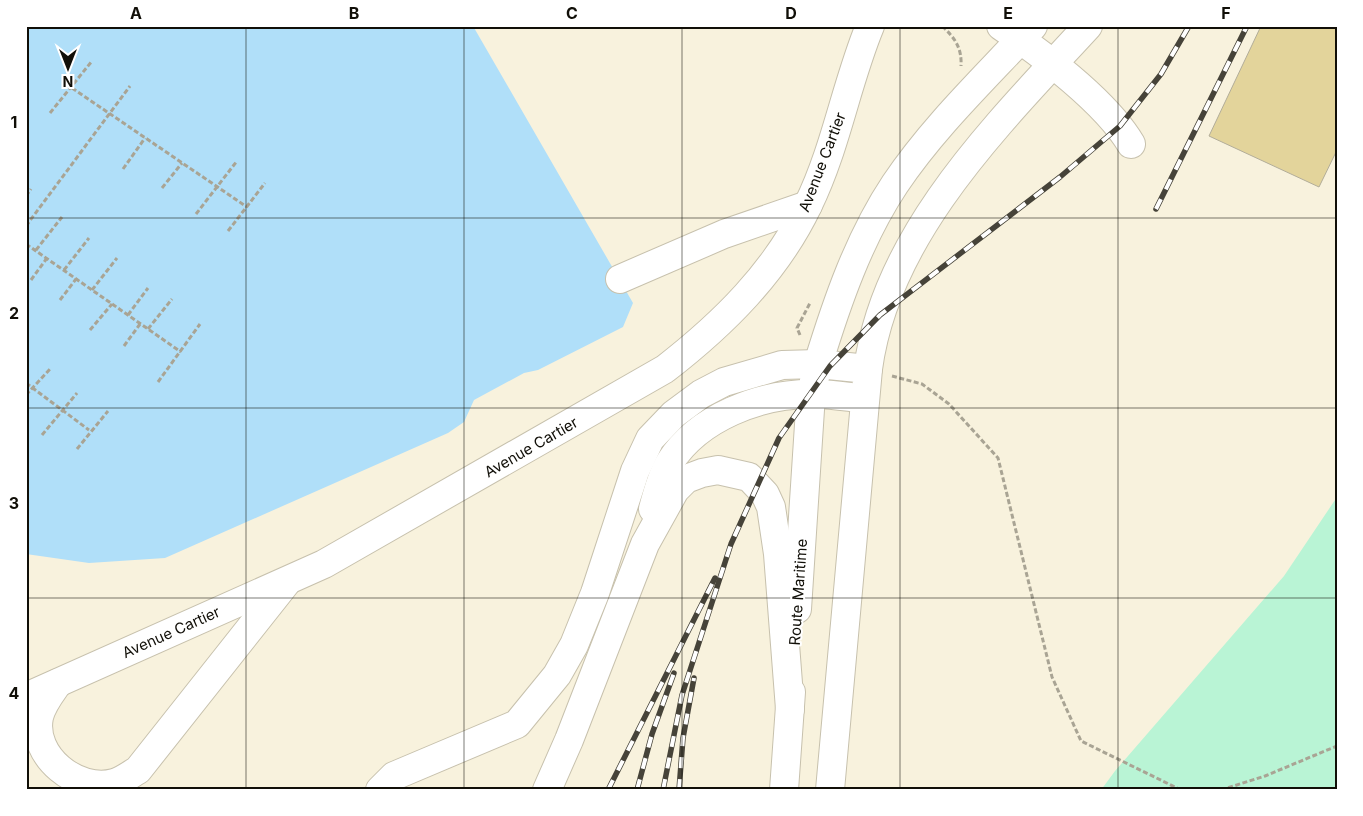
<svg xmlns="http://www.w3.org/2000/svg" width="1363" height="816" font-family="Inter,sans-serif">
	<rect width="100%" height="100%" fill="#f8f2dd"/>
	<path fill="#b9f4d5" d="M1337 497V790H1101L1115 771 1284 576Z"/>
	<path fill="#b0dff9" d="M35 26H473L633 303 623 327 538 370 524 373 474 400 464 422 448 433 165 558 89 563 26 554V30Z"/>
	<path fill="#e3d49b" stroke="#b2ad99" d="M1261 26H1337V150L1319 187 1209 136Z"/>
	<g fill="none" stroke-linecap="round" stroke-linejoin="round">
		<defs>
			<g id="minor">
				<path d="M1001 26C1042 54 1106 102 1131 144"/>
				<path d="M620 279 724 234 808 205"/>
				<path d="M818 364C837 302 859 238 895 184 934 126 986 77 1033 26"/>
				<path d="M868 369C886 233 999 123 1088 26"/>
				<path d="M58 683C51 693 42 704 39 717 31 756 77 793 114 783 122 781 131 774 138 770L286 583"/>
				<path d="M26 697 324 564 665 369C723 324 776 272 808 205 836 148 846 84 870 26"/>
			</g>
			<g id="major">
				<path d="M653 509C657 493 662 475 670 462 699 417 760 394 811 394 828 393 847 397 865 399"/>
				<path d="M797 609 811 394 818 364"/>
				<path d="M380 790 394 776 517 724 557 675 574 645 595 593 635 471 650 439 674 414 701 394 724 382 782 365 818 364 868 369 830 790"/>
				<path d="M547 790 569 740 645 544 675 490 686 479 702 473 718 470 749 477 765 494 771 507 778 554 790 709"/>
				<path d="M784 790 791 692"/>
			</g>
		</defs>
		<use href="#minor" stroke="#c7c1ad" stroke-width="30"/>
		<use href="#major" stroke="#c7c1ad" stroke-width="30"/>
		<g stroke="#a9a494" stroke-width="3" stroke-dasharray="5 2.5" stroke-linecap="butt">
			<path d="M942 26C955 38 962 48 961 66"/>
			<path d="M72 88 247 207"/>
			<path d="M50 113 92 61"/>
			<path d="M123 169 145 138"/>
			<path d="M162 188 182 163"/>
			<path d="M26 196 31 189"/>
			<path d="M196 214 237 161"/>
			<path d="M26 226 130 86"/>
			<path d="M228 231 265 183"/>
			<path d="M26 244 181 352"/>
			<path d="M36 250 62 217"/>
			<path d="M64 270 89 238"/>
			<path d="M31 280 47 258"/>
			<path d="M92 290 117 258"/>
			<path d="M60 300 76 279"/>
			<path d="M128 315 148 288"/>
			<path d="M148 329 172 299"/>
			<path d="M90 330 112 304"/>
			<path d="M800 335 797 328 810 303"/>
			<path d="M124 346 140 324"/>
			<path d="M892 376 922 384 949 404 998 458 1052 677 1081 741 1181 790"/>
			<path d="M158 382 200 324"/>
			<path d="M26 383 89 430"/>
			<path d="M26 395 51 368"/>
			<path d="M42 435 77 393"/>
			<path d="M77 449 108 411"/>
			<path d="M1221 790 1265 776 1337 746"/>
		</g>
		<use href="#minor" stroke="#fff" stroke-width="28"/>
		<use href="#major" stroke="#fff" stroke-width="28"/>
		<defs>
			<g id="rail">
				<path d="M1156 209 1247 26"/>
				<path d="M608 790 715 578"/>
				<path d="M637 790 652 734 674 673"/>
				<path d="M663 790 682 695 731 544 779 438 830 366 880 315 1060 177 1120 126 1161 74 1189 26"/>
				<path d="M679 790 683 738 694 678"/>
			</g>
		</defs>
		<use href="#rail" stroke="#464339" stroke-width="5.5"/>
		<use href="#rail" stroke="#fff" stroke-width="4" stroke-dasharray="11" stroke-linecap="butt"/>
	</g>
	<path fill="none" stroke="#110f08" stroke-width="1" stroke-opacity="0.55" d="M246 26V790M464 26V790M682 26V790M900 26V790M1118 26V790M26 218H1337M26 408H1337M26 598H1337"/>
	<g text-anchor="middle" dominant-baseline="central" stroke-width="4" stroke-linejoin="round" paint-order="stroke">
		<g font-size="15" fill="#110f08" stroke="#fff">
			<text transform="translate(822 162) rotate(-69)">Avenue Cartier</text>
			<text transform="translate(531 447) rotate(-30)">Avenue Cartier</text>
			<text transform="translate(798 592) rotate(-86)">Route Maritime</text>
			<text transform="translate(171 632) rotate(-24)">Avenue Cartier</text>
		</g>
	</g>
	<rect width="1363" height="816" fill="none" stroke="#ffffff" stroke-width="55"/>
	<g transform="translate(68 68) rotate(180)" stroke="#ffffff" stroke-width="4" paint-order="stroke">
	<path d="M0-4L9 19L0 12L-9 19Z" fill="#110f08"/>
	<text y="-8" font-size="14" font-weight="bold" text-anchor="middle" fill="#110f08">N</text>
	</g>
	<rect x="28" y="28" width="1308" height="760" fill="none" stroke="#110f08" stroke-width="2"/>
	<g font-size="16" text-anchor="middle" font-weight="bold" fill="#110f08">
		<text x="136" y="19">A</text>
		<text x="354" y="19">B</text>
		<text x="572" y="19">C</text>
		<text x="791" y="19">D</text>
		<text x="1008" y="19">E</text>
		<text x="1226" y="19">F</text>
		<text x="14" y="128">1</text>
		<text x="14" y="319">2</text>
		<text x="14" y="509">3</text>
		<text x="14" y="699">4</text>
	</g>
</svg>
